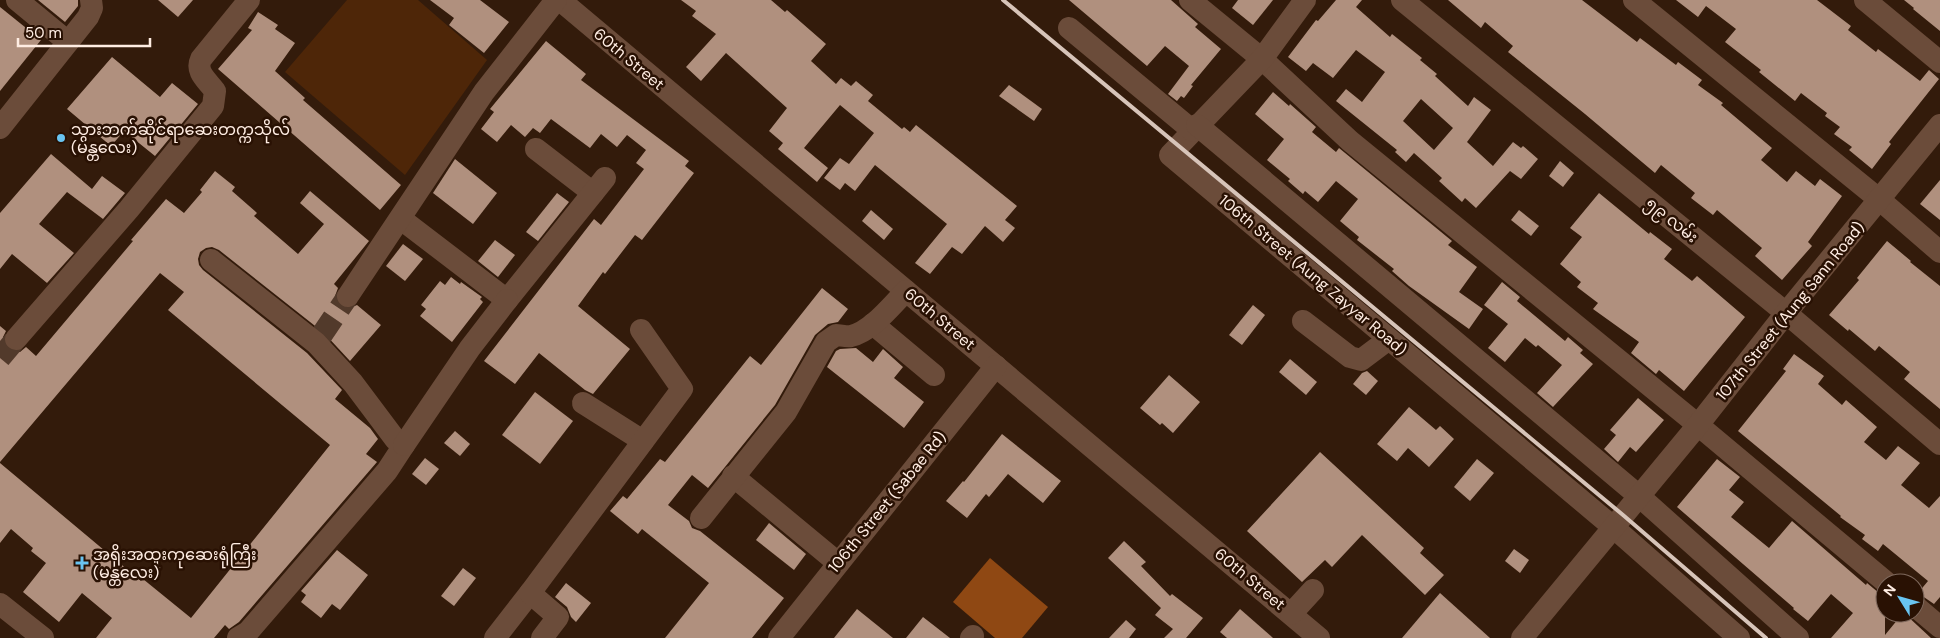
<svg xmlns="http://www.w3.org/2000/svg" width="1940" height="638" font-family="'DM Sans','Noto Sans Myanmar',sans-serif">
	<rect width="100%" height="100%" fill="#331b0b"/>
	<path fill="#4e2608" d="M347 0H418L487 60 405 175 285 72Z"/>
	<path fill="#8f4813" d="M990 558 1048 607 1022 638H995L953 602Z"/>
	<g fill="#b0907e" fill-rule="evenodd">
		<path d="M38 0H78V6L65 22Z"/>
		<path d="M158 0H193L178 17Z"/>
		<path d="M430 0H480L509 22 484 53 449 25 454 18Z"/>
		<path d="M681 0H771L785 12 787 10 826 44 811 61 836 84 841 78 851 86 856 81 873 95 868 101 902 129 904 127 910 132 916 125 1017 206 1005 220 1015 228 1003 242 985 226 962 254 952 247 930 274 915 263 947 224 875 165 855 191 845 183 840 190 824 178 840 158 849 164 874 133 840 105 804 148 828 168 817 182 778 149 783 143 769 131 787 108 726 53 701 81 686 67 716 34 692 16 696 11Z"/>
		<path d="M1069 0H1171L1198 24 1195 27 1221 49 1191 85 1193 86 1184 98 1181 96 1177 101 1168 94 1189 66 1165 46 1147 66Z"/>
		<path d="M1238 0H1273L1253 25 1232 8Z"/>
		<path d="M1336 0H1362L1356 7 1390 37 1392 34 1422 58 1420 60 1437 74 1435 76 1468 106 1474 97 1491 110 1467 142 1493 166 1513 142 1521 148 1523 146 1538 159 1521 179 1510 171 1476 208 1465 198 1462 202 1439 181 1442 178 1414 153 1406 162 1395 152 1397 150 1336 101 1346 89 1362 102 1385 72 1356 50 1333 78 1313 63 1306 71 1288 57 1316 20 1318 21ZM1421 99 1453 128 1434 150 1403 121Z"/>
		<path d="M1448 0H1582L1637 42 1640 38 1676 65 1678 62 1702 80 1698 85 1723 103 1721 105 1772 148 1761 160 1787 182 1796 171 1815 186 1820 179 1842 196 1808 242 1812 246 1782 280 1755 256 1762 248 1717 210 1713 215 1691 198 1695 193 1661 165 1655 173 1585 114 1508 52 1513 46 1485 22 1481 28Z"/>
		<path d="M1676 0H1817L1851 26 1848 30 1876 52 1878 49 1920 81 1929 70 1939 79 1889 142 1891 144 1872 169 1849 150 1852 147 1834 134 1840 127 1825 116 1827 113 1801 93 1795 101 1759 72 1761 70 1725 42 1736 29 1706 6 1698 17Z"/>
		<path d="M1904 0H1940V31L1913 9 1914 8Z"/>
		<path d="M0 7 41 40 0 91Z"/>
		<path d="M258 12 278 25 275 29 295 43 275 71 305 98 303 100 401 185 380 210 218 69 252 30 248 28Z"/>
		<path d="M546 41 586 74 581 80 689 161 685 166 694 173 642 240 635 235 605 274 603 272 578 306 630 349 593 394 585 390 539 353 515 384 484 361 594 219 601 225 644 169 636 163 646 150 627 135 617 147 601 134 590 148 551 119 540 133 533 128 525 137 511 125 497 142 481 129 494 112 490 109Z"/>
		<path d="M112 57 160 97 172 83 198 104 155 156 124 131 111 146 67 109Z"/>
		<path d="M1009 85 1042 109 1034 121 999 96Z"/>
		<path d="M1273 92 1289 106 1290 104 1316 127 1312 132 1336 152 1339 148 1452 241 1448 245 1477 267 1459 292 1483 309 1469 329 1409 286 1392 271 1394 269 1357 240 1359 237 1340 221 1358 199 1336 181 1318 202 1305 191 1303 194 1288 181 1290 179 1267 160 1284 139 1255 114Z"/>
		<path d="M51 154 92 189 102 176 125 193 103 219 67 192 39 224 74 253 47 283 12 254 0 269V213Z"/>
		<path d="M455 159 497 193 473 224 433 193Z"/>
		<path d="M1560 161 1574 173 1563 187 1549 176Z"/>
		<path d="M215 171 235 187 232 191 257 213 254 216 298 254 324 224 300 203 310 191 369 241 334 284 338 288 335 296 336 301 340 307 348 309 357 305 381 325 350 361 324 333 219 250 212 247 206 248 200 252 198 259 199 265 203 270 307 353 342 390 335 399 370 428 378 439 366 454 377 462 239 622 229 629 225 625 214 638H96L112 618 82 593 59 622 23 592 46 563 31 551 33 548 11 529 0 543V463L141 581 143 579 191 618 330 445 168 310 184 292 160 273 0 462V326L6 331 3 337V343L8 349 14 352H20L26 347 36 356 133 241 131 240 166 199 184 213 202 192 200 190Z"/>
		<path d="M1940 180V220L1920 204Z"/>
		<path d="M557 193 569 202 538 241 526 232Z"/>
		<path d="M1599 193 1649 234 1650 232 1672 249 1664 259 1692 281 1697 276 1745 317 1684 391 1659 370 1656 374 1631 353 1639 342 1593 309 1598 303 1577 287 1581 282 1560 264 1582 237 1570 228Z"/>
		<path d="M871 210 893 229 884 240 862 221Z"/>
		<path d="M1519 210 1539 226 1531 236 1511 220Z"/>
		<path d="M495 240 515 255 498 277 478 261Z"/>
		<path d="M1887 241 1911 261 1910 262 1940 286V409L1904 379 1910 372 1879 346 1875 351 1849 329 1848 331 1829 315 1859 280 1857 278Z"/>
		<path d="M403 244 423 259 405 281 386 266Z"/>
		<path d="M451 277 460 284 461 282 482 297 480 299 483 302 452 342 420 316 426 309 421 305 440 281 445 285Z"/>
		<path d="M1502 282 1520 297 1517 301 1565 341 1568 337 1583 350 1580 353 1593 364 1553 407 1537 393 1562 365 1538 345 1536 347 1525 338 1505 362 1488 348 1508 324 1484 305Z"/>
		<path d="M822 288 848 309 838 322 828 324 815 335 775 405 708 488 692 475 668 505 689 521 692 528 700 531 784 598 752 638H665L709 583 642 529 638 534 610 511 623 496 627 499 660 459 665 462 750 356 761 365Z"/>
		<path d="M1253 305 1265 315 1242 345 1229 335Z"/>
		<path d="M856 348 873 362 883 349 903 367 894 378 924 402 904 428 827 367 836 351 840 349Z"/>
		<path d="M1794 354 1824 376 1818 384 1842 405 1846 400 1877 427 1864 442 1886 460 1898 446 1920 463 1901 485 1929 508 1940 496V597L1934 604 1918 593 1928 581 1883 544 1878 551 1862 539 1865 535 1840 517 1841 516 1738 431 1786 371 1783 369Z"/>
		<path d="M1290 359 1317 382 1306 395 1279 372Z"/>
		<path d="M1367 371 1378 381 1366 395 1353 384 1362 373Z"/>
		<path d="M1169 375 1200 402 1173 433 1162 423 1160 425 1140 408Z"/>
		<path d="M535 392 573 421 540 464 502 435Z"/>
		<path d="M1638 398 1664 420 1636 452 1630 447 1618 462 1604 449 1616 435 1610 430Z"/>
		<path d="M1409 407 1436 430 1440 426 1454 439 1429 467 1408 448 1397 461 1377 444Z"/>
		<path d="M455 431 470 444 460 456 444 443Z"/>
		<path d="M1002 434 1061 481 1043 503 1008 474 989 497 986 494 967 518 946 501 963 481 964 482Z"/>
		<path d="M1320 452 1424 548 1420 553 1444 575 1425 595 1362 535 1332 567 1325 560 1302 582 1247 531Z"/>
		<path d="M425 458 439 469 426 485 412 474Z"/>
		<path d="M1477 459 1494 473 1470 501 1454 487Z"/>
		<path d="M1717 459 1740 477 1729 490 1744 502 1731 517 1769 548 1792 521 1866 585 1867 583 1885 598V635L1903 613H1904L1931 638H1831L1853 613 1831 594 1808 621 1793 609 1794 608 1677 507Z"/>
		<path d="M769 523 806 554 794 570 756 540Z"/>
		<path d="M1124 541 1146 562 1141 566 1170 596 1172 594 1203 618 1186 638H1164L1173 629 1155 615 1161 608 1108 558Z"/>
		<path d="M1514 549 1529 560 1520 573 1505 561Z"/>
		<path d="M337 550 368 575 340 610 332 604 321 618 301 602 306 595 301 591Z"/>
		<path d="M463 568 476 578 454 606 441 596Z"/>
		<path d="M566 583 591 603 576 622 571 617 567 607 555 597Z"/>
		<path d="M1440 593 1490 638H1402Z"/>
		<path d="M857 609 893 638H834Z"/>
		<path d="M1240 609 1273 638H1227L1220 632Z"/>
		<path d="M923 617 950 638H906Z"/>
		<path d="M1126 620 1136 629 1129 638H1109Z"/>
	</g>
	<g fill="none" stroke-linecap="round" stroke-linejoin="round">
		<g stroke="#523a2b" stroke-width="22" stroke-dasharray="22 11" stroke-linecap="butt">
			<path d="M321 336 348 296"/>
			<path d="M0 358 16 339"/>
		</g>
		<g stroke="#6b4c3a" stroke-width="22">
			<path d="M17 0 68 42"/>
			<path d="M560 0 1319 638"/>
			<path d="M1190 0 1262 59 1350 141 1698 425 1887 583"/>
			<path d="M1305 0 1262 59 1170 155 1613 527 1739 638"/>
			<path d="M1402 0 1786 313 1940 444"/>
			<path d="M1634 0 1880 200 1940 252"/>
			<path d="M1865 0 1940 62"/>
			<path d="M1069 28 1193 131"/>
			<path d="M1197 125 1639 496 1798 638"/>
			<path d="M0 128 88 17 92 8 91 0"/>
			<path d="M536 149 593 193"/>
			<path d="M401 219 507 300 605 178"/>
			<path d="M211 260 316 343 353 383 395 439 404 445 387 471 248 632 238 638"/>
			<path d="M348 296 484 92 556 0"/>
			<path d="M1303 321 1350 357 1361 360 1389 339"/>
			<path d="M873 324 934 375"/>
			<path d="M16 339 129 209 213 106 215 91C207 80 195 72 201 59L249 0"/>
			<path d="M583 403 643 441"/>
			<path d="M404 445 470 348 507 300"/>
			<path d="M733 476 838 563"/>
			<path d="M701 518 786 412 826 342 836 335C840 335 847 337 851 336 871 332 892 305 906 291"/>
			<path d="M0 604 43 638"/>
			<path d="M1915 606 1940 627"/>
			<path d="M1291 614 1313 590"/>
			<path d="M495 638 530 593"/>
			<path d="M542 638 558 617 530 593 682 389 641 330"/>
			<path d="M779 638 996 366"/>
			<path d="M971 638 973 636"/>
			<path d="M1522 638 1698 425 1786 313 1940 125"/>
		</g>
		<path stroke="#d7c4b9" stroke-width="4" d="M1003 0 1623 515 1766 638"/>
	</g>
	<g fill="#69c4f1" stroke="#291103" stroke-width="2">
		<circle cx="61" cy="138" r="5"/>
		<path d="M79.5 555.5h5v5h5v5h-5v5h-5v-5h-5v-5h5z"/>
	</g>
	<g text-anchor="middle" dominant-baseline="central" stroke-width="5" stroke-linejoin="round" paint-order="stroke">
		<g font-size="16" fill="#ffede3" stroke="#291103">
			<text transform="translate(629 59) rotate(40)">60th Street</text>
			<text transform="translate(1672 220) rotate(39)">၅၉ လမ်း</text>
			<text transform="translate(1313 275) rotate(40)">106th Street (Aung Zayyar Road)</text>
			<text transform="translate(1790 311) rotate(-51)">107th Street (Aung Sann Road)</text>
			<text transform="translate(940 319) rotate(40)">60th Street</text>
			<text transform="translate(887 502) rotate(-51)">106th Street (Sabae Rd)</text>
			<text transform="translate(1250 579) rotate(40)">60th Street</text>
		</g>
		<g font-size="16" fill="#ffede3" stroke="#291103" text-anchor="start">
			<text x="71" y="129">သွားဘက်ဆိုင်ရာဆေးတက္ကသိုလ်<tspan x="71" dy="18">(မန္တလေး)</tspan></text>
			<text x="93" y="554">အရိုးအထူးကုဆေးရုံကြီး<tspan x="93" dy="18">(မန္တလေး)</tspan></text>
		</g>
	</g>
	<g transform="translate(1900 598) rotate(307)"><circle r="24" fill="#291103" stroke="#7f695d"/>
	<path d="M0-4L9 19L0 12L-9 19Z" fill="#69c4f1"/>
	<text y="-8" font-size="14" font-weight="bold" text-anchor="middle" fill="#ffede3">N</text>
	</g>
	<path d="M18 38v8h132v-8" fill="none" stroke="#ffede3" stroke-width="2.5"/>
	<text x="25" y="38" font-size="15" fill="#ffede3" stroke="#291103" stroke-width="4" paint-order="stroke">50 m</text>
</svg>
